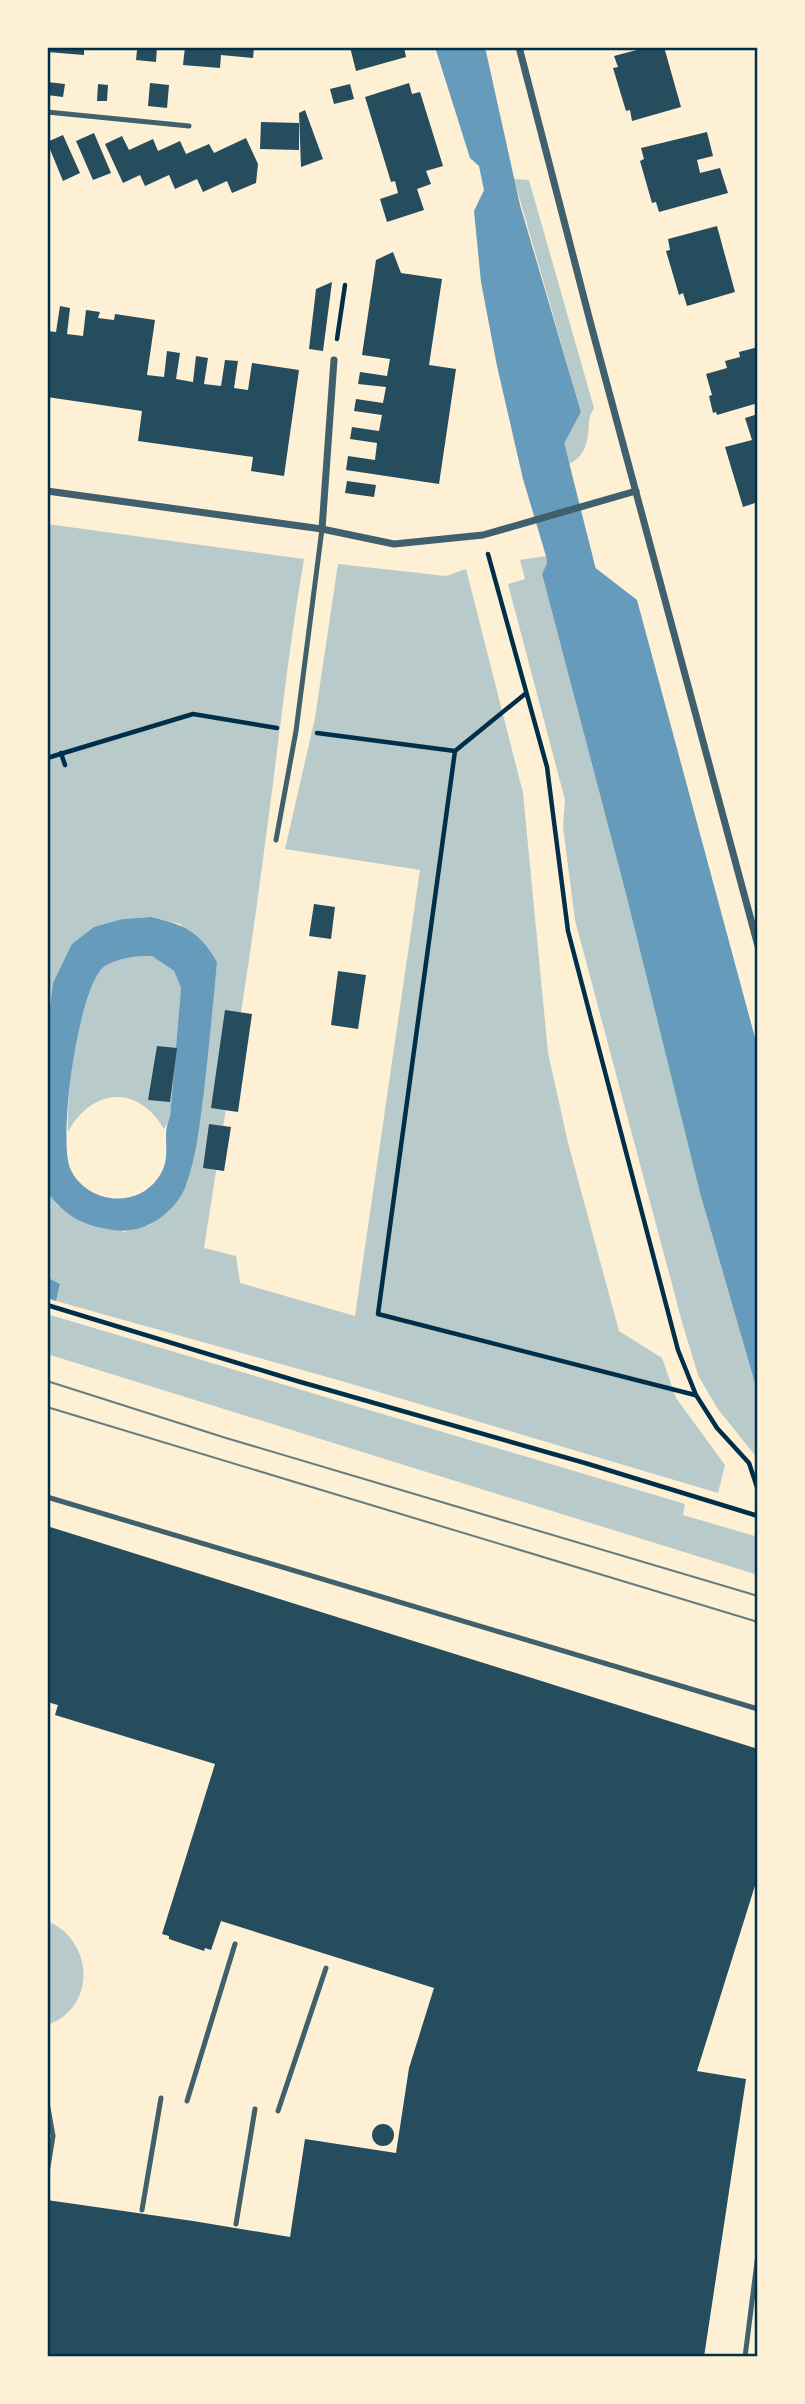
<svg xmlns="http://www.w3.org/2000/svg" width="805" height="2404" font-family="Karla,sans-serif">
	<rect width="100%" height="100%" fill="#fdf0d5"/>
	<g fill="#b9caca">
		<path d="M514 179 529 180 594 408C587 420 590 422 588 435 584 461 571 464 549 472L581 412Z"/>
		<path d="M47 524 304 559C287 658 277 759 263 859 246 989 224 1119 204 1248L236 1256 240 1283 355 1316 420 870 285 849 315 718 338 564 446 576 466 569 523 793 548 1053 568 1143 619 1331 662 1358 676 1398 725 1465 718 1493 345 1382 56 1301 60 1284 47 1277V1192L58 1206 124 1232 150 1225 169 1211 198 1137 217 962 180 924 151 917 123 919 53 983 47 1029Z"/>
		<path d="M546 556 547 563 542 574 626 894 700 1193 758 1394V1459L717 1408 698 1375 682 1322 575 920 563 827 565 800 508 584 525 579 520 560Z"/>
		<path d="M152 956 174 971 181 988 170 1118 164 1129C138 1085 93 1087 68 1132 66 1100 78 985 105 966 119 956 136 956 152 956Z"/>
		<path d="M47 1314 685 1504 683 1515 758 1537V1575L47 1354Z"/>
		<path d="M47 1921C94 1940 97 2008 47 2025Z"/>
	</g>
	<g fill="#669bbc" fill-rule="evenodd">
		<path d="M435 47H485L520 205 581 412 549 472 571 549 637 600 758 1049V1394L700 1193 626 894 542 574 547 563 546 556 523 479 497 366 481 282 474 211 484 190 479 166 470 158Z"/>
		<path d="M151 917C185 925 199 931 217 962 213 1005 209 1048 204 1090 200 1122 197 1155 186 1185 176 1213 144 1235 114 1230 84 1226 66 1217 47 1192V1029L53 983 72 944 94 927 123 919ZM152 956 174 971 181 988 170 1117C160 1138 174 1156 158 1178 136 1210 85 1203 70 1168 58 1139 78 984 105 966 120 957 136 956 152 956Z"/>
		<path d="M47 1277 60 1284 56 1301 47 1298Z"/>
	</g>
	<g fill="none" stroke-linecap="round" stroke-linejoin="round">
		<path stroke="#669bbc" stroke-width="38" d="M538 417 584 600"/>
	</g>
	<g fill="#264d5e">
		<path d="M47 47H84V55L47 52Z"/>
		<path d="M125 47H157L156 62 136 60 137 50 125 49Z"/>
		<path d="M185 47H254L253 58 221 55 220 68 183 65Z"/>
		<path d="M350 47H404L406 57 356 71Z"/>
		<path d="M648 47H664L681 107 632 121 630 110 626 111 613 68 618 67 614 56Z"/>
		<path d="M47 82 65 84 63 97 47 95Z"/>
		<path d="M150 83 169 85 167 108 148 106Z"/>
		<path d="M409 83 412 94 420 92 443 166 426 171 431 184 417 189 424 210 387 222 380 199 398 193 395 181 391 182 365 97Z"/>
		<path d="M98 84 108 85 107 101H97Z"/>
		<path d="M350 84 354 99 334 104 330 89Z"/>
		<path d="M305 110 323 159 301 167 299 113Z"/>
		<path d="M261 122 299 123V150L260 149Z"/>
		<path d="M707 132 713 156 697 160 700 173 720 168 728 193 659 212 656 202 652 203 640 161 644 159 641 148Z"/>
		<path d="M94 133 111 173 93 180 76 141Z"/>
		<path d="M63 135 80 173 63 181 47 142Z"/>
		<path d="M122 136 129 150 153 139 158 151 180 141 186 154 209 144 214 153 246 138 258 164 256 183 232 193 227 181 203 192 197 179 175 189 169 175 145 186 140 175 123 183 105 144Z"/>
		<path d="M717 226 735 292 687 306 683 293 679 295 666 251 670 250 668 239Z"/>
		<path d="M393 252 401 273 442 279 429 365 456 369 439 484 346 470 348 456 375 460 377 443 350 439 352 427 379 431 382 415 354 411 356 399 383 403 386 387 358 384 360 372 387 376 390 359 362 355 376 260Z"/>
		<path d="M332 282 323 351 309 349 316 289Z"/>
		<path d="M60 306 70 308 67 334 83 336 86 310 100 312 98 318 114 320 115 314 155 320 147 375 164 377 167 351 180 353 176 379 193 382 196 356 208 358 204 384 221 386 225 360 238 361 234 388 248 390 252 363 299 370 284 476 251 471 253 457 138 441 142 411 47 397V331L56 332Z"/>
		<path d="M758 347V403L717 415 716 412 713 413 709 396 712 395 706 374 727 368 725 361 740 357 739 352Z"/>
		<path d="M758 414V502L743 507 725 447 752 440 745 418Z"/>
		<path d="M347 481 376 485 374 497 345 493Z"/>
		<path d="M314 904 335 907 331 939 309 936Z"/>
		<path d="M338 971 366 975 358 1029 331 1025Z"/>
		<path d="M225 1010 252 1014 238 1112 211 1108Z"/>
		<path d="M157 1046 177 1048 170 1102 148 1100Z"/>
		<path d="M209 1124 231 1127 224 1171 203 1168Z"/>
		<path d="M47 1526 758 1749V1876L697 2071 746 2079 704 2357H47V2200L193 2221 290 2237 305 2139 396 2153 409 2068 434 1988 221 1921 211 1950 205 1948 204 1951 169 1939V1936L162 1934 215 1764 55 1715 58 1705 47 1702Z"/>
		<circle cx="383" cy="2135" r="11"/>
	</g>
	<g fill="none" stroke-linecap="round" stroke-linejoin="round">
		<g stroke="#003049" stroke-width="4.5">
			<path d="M337 339 345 285"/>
			<path d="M488 554 547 767 568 931 678 1350 696 1395 717 1428 749 1463 758 1490"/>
			<path d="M525 694 455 751 378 1314 695 1395"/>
			<path d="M317 733 455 751"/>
			<path d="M61 753 65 765"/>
			<path d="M47 758 193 714 277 728"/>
			<path d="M47 1305 297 1381 585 1463 758 1516"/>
		</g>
		<g stroke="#3f606c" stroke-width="5">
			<path d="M47 112 189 126"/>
			<path d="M276 840 296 731 322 529"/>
			<path d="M47 1497 758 1709"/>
			<path d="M187 2101 235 1944"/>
			<path d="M47 2102 53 2136 47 2173"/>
			<path d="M278 2111 326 1968"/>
			<path d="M142 2210 161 2098"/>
			<path d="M236 2224 255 2109"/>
			<path d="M745 2357 758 2254"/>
		</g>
		<g stroke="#3f606c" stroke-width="7">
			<path d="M519 47 591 325 758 946"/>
			<path d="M47 491 322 529 394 544 483 535 636 491"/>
			<path d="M322 529 334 360"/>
		</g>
		<g stroke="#657d81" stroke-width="2">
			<path d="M47 1381 226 1438 758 1596"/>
			<path d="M47 1407 758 1622"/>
		</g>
	</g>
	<rect width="805" height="2404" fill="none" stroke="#fdf0d5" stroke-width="98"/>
	<rect x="49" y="49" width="707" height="2306" fill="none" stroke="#003049" stroke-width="2.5"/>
</svg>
